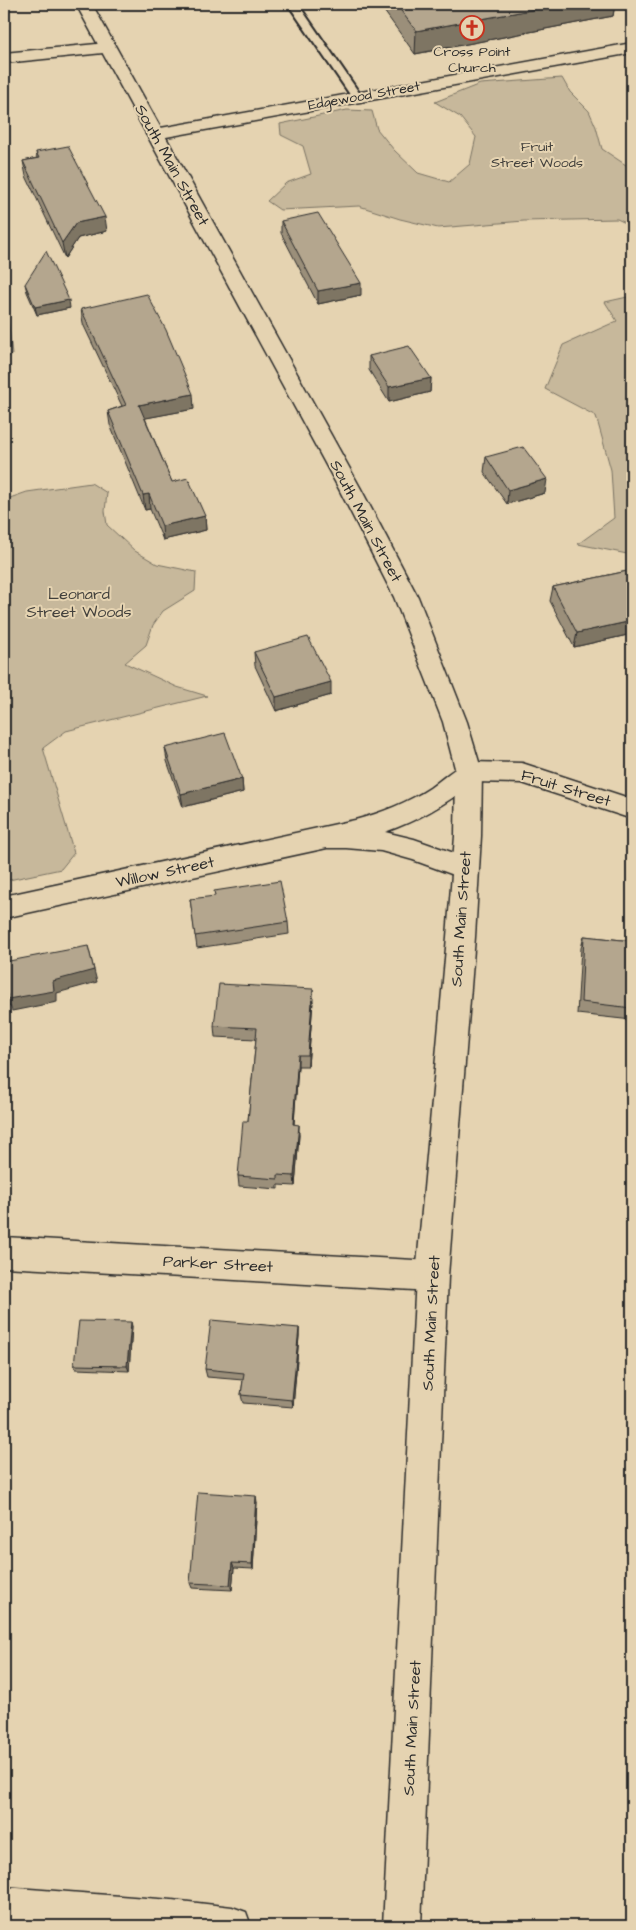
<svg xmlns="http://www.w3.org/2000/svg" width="636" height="1930" font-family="'Architects Daughter',sans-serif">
	<rect width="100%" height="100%" fill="#e5d3b1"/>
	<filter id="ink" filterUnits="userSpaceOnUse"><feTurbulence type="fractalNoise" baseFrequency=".02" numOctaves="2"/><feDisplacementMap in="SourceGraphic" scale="10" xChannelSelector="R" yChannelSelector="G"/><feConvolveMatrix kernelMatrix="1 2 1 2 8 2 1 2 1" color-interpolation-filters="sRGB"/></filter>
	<g filter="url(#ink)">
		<g fill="#c7b89b" stroke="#797263">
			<path d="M562 78 570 92 589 111 596 127 602 149 632 169V226L617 219 524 221 438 228 400 219 359 206 280 210 267 201 286 183 311 174 303 146 281 135 280 124 347 110 372 111 377 129 394 150 418 173 449 182 470 164 476 137 460 117 435 102 480 84Z"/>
			<path d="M632 296V555L578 544 614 518 611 470 596 416 545 389 563 345 617 321 605 302Z"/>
			<path d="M4 317H8L12 355 4 359Z"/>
			<path d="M91 483 107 493 105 511 107 525 135 551 157 564 196 572 195 591 163 611 153 625 146 645 125 663 177 687 207 696 66 731 43 748 74 853 61 869 4 881V500L27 492Z"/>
		</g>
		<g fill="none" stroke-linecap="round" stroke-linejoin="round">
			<defs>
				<path id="service" d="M288 4H298L362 97 361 99H353Z"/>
				<g id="minor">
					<path d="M107 43 113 44 115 48 113 52 4 63V53Z"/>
					<path d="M632 43V53L155 139 149 138 146 134 149 130 155 129Z"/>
					<path d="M4 1237 432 1261 443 1265 448 1276 443 1287 432 1291 4 1267Z"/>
					<path d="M4 1887 172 1900 232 1907 246 1912 251 1926 4 1925Z"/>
				</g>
				<path id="tertiary" d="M469 762 522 763 632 799V819L522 783 474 782C446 804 419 820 385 832L414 839 474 860 478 868 474 876 465 879 413 860 381 851 346 848H327L4 918V896L355 820C381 813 407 803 430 788 443 779 454 767 469 762Z"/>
				<path id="secondary" d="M76 4H92L361 489 418 597 467 722 482 772 481 836 475 937 448 1276 421 1926H383L416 1276 447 937 455 836 456 772 443 722 394 597 339 489Z"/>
			</defs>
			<use href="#service" stroke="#2b2b2b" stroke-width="4"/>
			<use href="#minor" stroke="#2b2b2b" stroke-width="3"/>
			<use href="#tertiary" stroke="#2b2b2b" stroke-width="3"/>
			<use href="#secondary" stroke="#2b2b2b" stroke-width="3"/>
			<use href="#service" fill="#e5d3b1" fill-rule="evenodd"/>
			<use href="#minor" fill="#e5d3b1" fill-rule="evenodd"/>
			<use href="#tertiary" fill="#e5d3b1" fill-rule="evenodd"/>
			<use href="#secondary" fill="#e5d3b1" fill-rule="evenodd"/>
		</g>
		<g fill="#9b8f7a" stroke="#2b2b2b">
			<path d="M379 4H615L613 16 415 54Z"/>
			<path d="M36 152 107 231 78 238 65 258 26 176 23 161 37 158Z"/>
			<path d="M281 221 361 295 318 304 281 233Z"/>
			<path d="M25 284 70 308 37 315 27 292Z"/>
			<path d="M81 309 194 409 145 418 172 482 205 516 206 530 163 540 150 509 145 510 110 425 108 411 122 406 83 324Z"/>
			<path d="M369 356 431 378 430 392 389 402 369 370Z"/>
			<path d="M486 457 545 493 507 504 484 472Z"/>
			<path d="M632 570V634L574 647 550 601 553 587Z"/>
			<path d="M254 652 331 695 276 711 255 666Z"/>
			<path d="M165 748 242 779 243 792 183 807 167 761Z"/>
			<path d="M190 899 288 922 289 934 197 948Z"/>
			<path d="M584 936 632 941V1020L577 1014 581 948Z"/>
			<path d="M313 1001 308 1066H298L294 1124 299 1135 295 1186 278 1185V1189L239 1186 238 1176 248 1121 256 1039 215 1037 214 1026Z"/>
			<path d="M132 1326 129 1371 76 1369 74 1365Z"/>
			<path d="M299 1328V1336L293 1407 243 1403 241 1395 243 1380 207 1377 205 1369Z"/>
			<path d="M257 1502 253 1569 234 1568 232 1590 192 1588 190 1583Z"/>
		</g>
		<g fill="#7e7463" stroke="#2b2b2b">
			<path d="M563 4H615L613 16 415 54 416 31Z"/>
			<path d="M105 217 107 231 78 238 65 258 62 243 76 223Z"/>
			<path d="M361 283V295L318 304V291Z"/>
			<path d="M69 300 70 308 37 315 35 307Z"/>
			<path d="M431 378 430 392 389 402V387Z"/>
			<path d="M193 394 194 409 141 419 139 405Z"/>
			<path d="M547 479 545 493 507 504 508 490Z"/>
			<path d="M149 494 150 509 145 510 143 495Z"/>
			<path d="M205 516 206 530 163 540 162 526Z"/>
			<path d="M632 621V634L574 647 577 633Z"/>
			<path d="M331 682V695L276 711V697Z"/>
			<path d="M242 779 243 792 183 807 181 794Z"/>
			<path d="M88 946 97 982 57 993V1002L12 1011 10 1006 4 1008V995L53 981Z"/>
			<path d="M313 989V1001L308 1066V1055Z"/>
			<path d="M298 1055V1066L293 1135V1124Z"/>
			<path d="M299 1125V1135L295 1186 294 1176Z"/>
			<path d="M131 1322 132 1326 129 1371 127 1366Z"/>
			<path d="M299 1328V1336L293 1407 292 1400Z"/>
			<path d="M256 1496 257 1502 253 1569 252 1564Z"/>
			<path d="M232 1563 234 1568 232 1590 230 1585Z"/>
		</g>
		<g fill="#b4a68e" stroke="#2b2b2b">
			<path d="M396 4H563L416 31Z"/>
			<path d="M68 146 105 217 76 223 62 243 23 161 39 158 36 152Z"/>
			<path d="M318 213 361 283 318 291 281 221Z"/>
			<path d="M46 251 69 300 35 307 25 284Z"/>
			<path d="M147 294 166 330 193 394 139 405 172 482 188 478 205 516 162 526 149 494 143 495 108 411 126 405 81 309Z"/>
			<path d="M409 346 431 378 389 387 369 356Z"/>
			<path d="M523 447 547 479 508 490 486 457Z"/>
			<path d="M632 570V621L577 633 553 587Z"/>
			<path d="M308 637 331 682 276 697 254 652Z"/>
			<path d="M225 733 242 779 181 794 165 748Z"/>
			<path d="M280 881 288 922 195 936 190 899 215 896 214 891Z"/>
			<path d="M584 936 632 941V1008L581 1002Z"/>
			<path d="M88 946 94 970 53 981 54 991 8 999 7 994 4 995V962Z"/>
			<path d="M219 984 313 989 308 1055H298L293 1124 299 1125 294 1176 278 1175V1179L238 1176 243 1121H248L257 1028 214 1026Z"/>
			<path d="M211 1320 299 1328 292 1400 241 1395 244 1373 205 1369Z"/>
			<path d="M79 1321 131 1322 127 1366 74 1365Z"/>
			<path d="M198 1492 256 1496 252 1564 232 1563 230 1585 190 1583Z"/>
		</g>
	</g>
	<defs>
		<symbol id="church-ring" viewBox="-11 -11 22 22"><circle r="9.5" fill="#e5d3b1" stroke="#c8321e" stroke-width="1.5"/><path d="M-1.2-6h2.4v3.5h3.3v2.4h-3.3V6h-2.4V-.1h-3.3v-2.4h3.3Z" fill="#c8321e"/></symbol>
	</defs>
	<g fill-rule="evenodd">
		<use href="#church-ring" x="458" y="14" width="28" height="28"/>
	</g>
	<g text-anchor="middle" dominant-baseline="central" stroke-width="4" stroke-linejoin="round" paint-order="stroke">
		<g font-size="14" fill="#2b2b2b" stroke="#e5d3b1">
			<text x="472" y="52">Cross Point<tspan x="472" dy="16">Church</tspan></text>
		</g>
		<g font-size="14" fill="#2b2b2b" stroke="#e5d3b1">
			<text transform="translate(364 96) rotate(-10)">Edgewood Street</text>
		</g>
		<g font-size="14" fill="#42403c" stroke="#e5d3b1">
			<text x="537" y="147">Fruit<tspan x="537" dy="16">Street Woods</tspan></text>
		</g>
		<g font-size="16" fill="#2b2b2b" stroke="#e5d3b1">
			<text transform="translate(172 165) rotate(61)">South Main Street</text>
			<text transform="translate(366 521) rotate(62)">South Main Street</text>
			<text transform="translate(566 788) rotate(17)">Fruit Street</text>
			<text transform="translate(165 872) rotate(-12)">Willow Street</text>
			<text transform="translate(461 919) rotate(-86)">South Main Street</text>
			<text transform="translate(218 1264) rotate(3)">Parker Street</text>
			<text transform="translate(431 1323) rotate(-87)">South Main Street</text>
			<text transform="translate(412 1728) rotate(-87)">South Main Street</text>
		</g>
		<g font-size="16" fill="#42403c" stroke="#e5d3b1">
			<text x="79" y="594">Leonard<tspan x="79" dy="18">Street Woods</tspan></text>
		</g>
	</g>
	<rect width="636" height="1930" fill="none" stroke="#e5d3b1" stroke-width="20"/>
	<rect x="10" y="10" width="616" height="1910" fill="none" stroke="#2b2b2b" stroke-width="2" filter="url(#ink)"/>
</svg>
